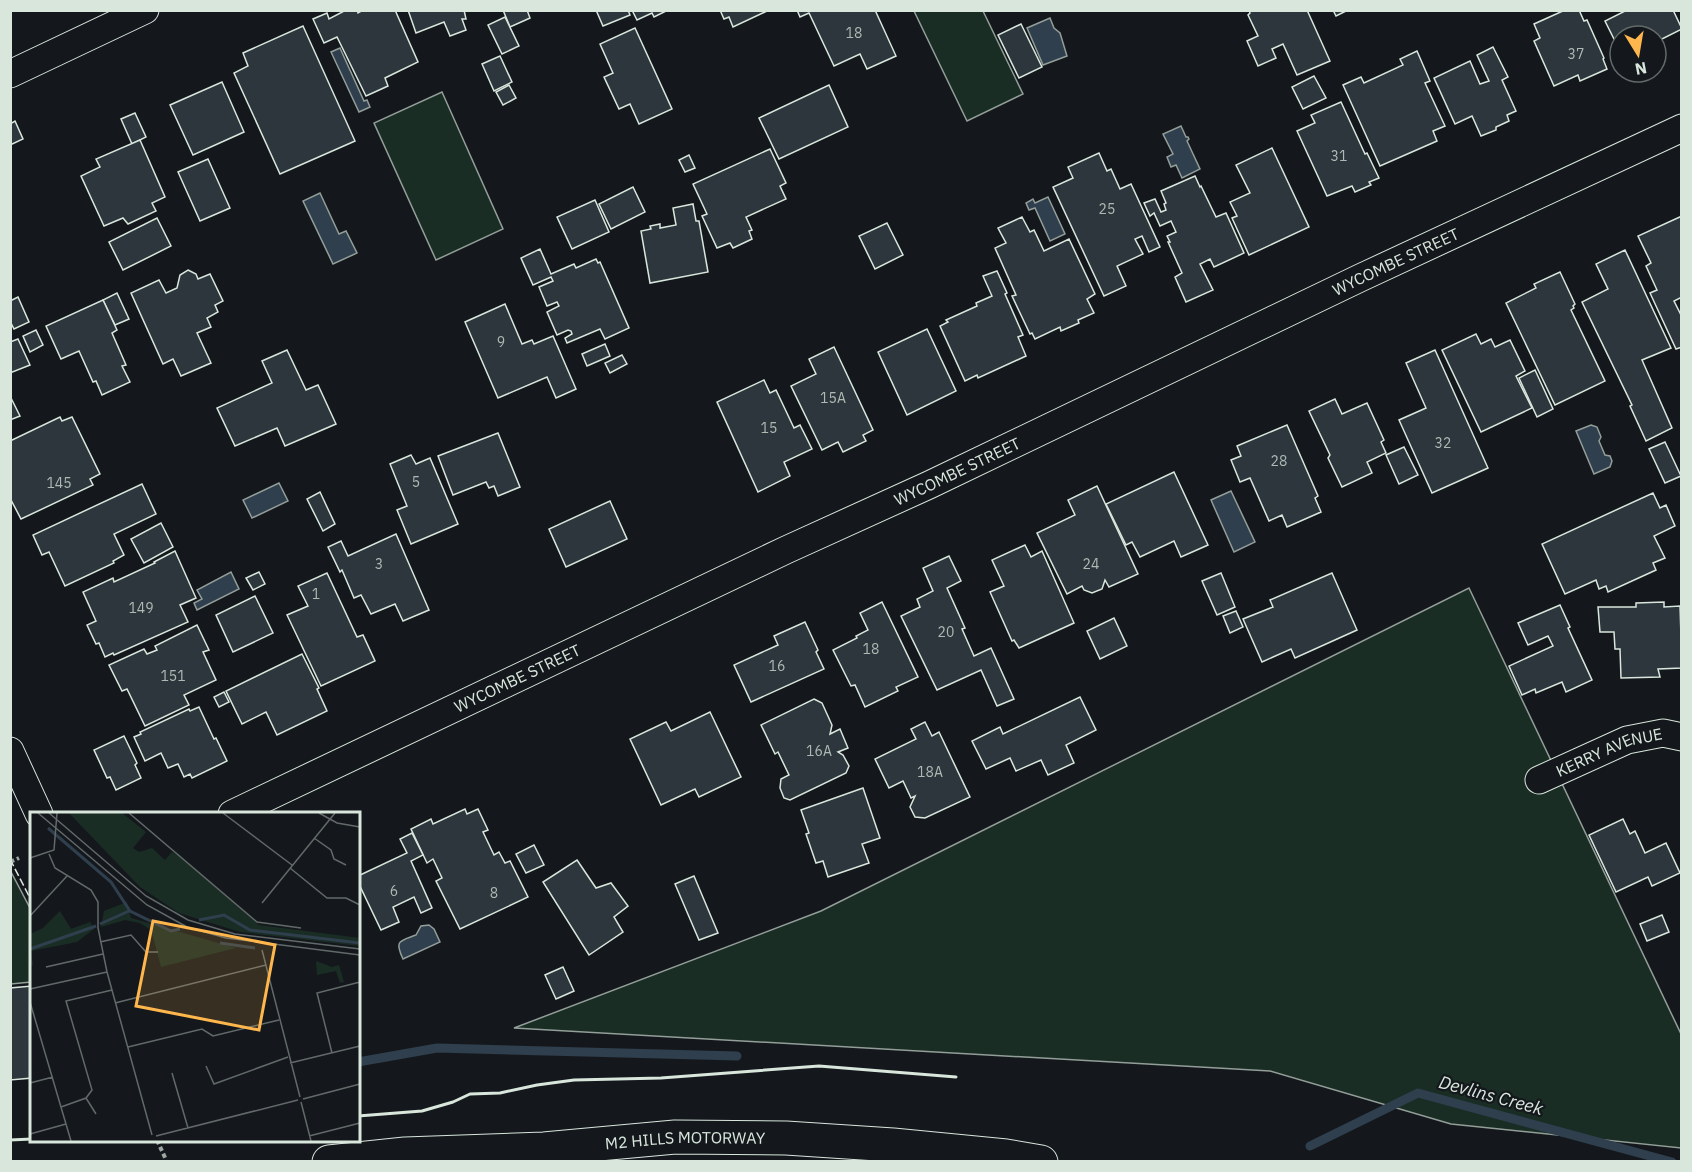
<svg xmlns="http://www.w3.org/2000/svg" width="1692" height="1172" font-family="'IBM Plex Sans',sans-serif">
	<rect width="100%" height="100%" fill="#14181c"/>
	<g fill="#1a2d24" stroke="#939e99" stroke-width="1.5">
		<path d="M914 11H983L1023 94 967 121Z"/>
		<path d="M442 92 503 229 436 260 374 123Z"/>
		<path d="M1469 588 1681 1034V1148L1451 1124 1270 1071 514 1028 821 911Z"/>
		<path d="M10 870 31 910V982L11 984Z"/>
	</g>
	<g fill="#2f3f4d" stroke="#939e99" stroke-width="1.5">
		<path d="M1050 18 1054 28 1060 33 1067 56 1043 65 1027 28Z"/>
		<path d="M340 48 364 101 367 100 370 107 359 112 331 52Z"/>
		<path d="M1181 126 1186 137H1188L1189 139 1187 141 1200 169 1182 178 1176 165 1171 167 1167 157 1173 154 1163 134Z"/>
		<path d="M320 193 339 234 346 231 357 253 333 264 303 201Z"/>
		<path d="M1048 197 1065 234 1050 241 1035 208 1029 210 1026 203 1033 199 1035 203Z"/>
		<path d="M1591 425 1597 427 1601 437 1599 441 1605 455 1610 456 1612 461 1610 467 1594 474 1576 431Z"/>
		<path d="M279 483 288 501 252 518 243 500Z"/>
		<path d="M1231 491 1255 542 1234 552 1211 500Z"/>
		<path d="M231 572 239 589 197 610 194 603 202 599 197 590Z"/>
		<path d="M429 925 434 929 440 942 403 959C394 940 400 941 416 935L421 926Z"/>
	</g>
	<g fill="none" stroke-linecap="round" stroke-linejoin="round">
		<g stroke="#2f3f4d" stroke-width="9">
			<path d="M358 1062 437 1048 737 1056"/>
			<path d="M1310 1146 1418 1093 1672 1162"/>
		</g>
	</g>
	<g fill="#2c363c" stroke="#d8e6dc" stroke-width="1.5">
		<path d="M346 10H357L358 13 363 10H395L418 62 385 78 388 86 366 96 337 37 324 43 313 19 327 13 329 19Z"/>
		<path d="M408 10H464L466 19H462L466 30 450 36 444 22 416 33Z"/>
		<path d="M503 10H527L530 18 510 27Z"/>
		<path d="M596 10H628L630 15 603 26Z"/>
		<path d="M632 10H668L654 17 652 13 637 20Z"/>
		<path d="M720 10H769L733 27 729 17 724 19Z"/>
		<path d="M797 10H875L896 56 867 69 860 54 834 66 809 13 800 17Z"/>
		<path d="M1249 10H1307L1330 61 1297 75 1283 44 1272 49 1276 58 1258 66 1247 41 1258 36 1248 15 1250 13Z"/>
		<path d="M1333 10H1348L1336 16Z"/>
		<path d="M1565 10H1579L1584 21 1587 20 1604 58 1603 59 1607 69 1580 81 1578 75 1554 86 1534 41 1540 38 1534 24Z"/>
		<path d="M1627 10H1673L1682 29 1656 42V36H1620V51L1605 21Z"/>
		<path d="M505 17 519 46 502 54 488 25Z"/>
		<path d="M1021 24 1042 67 1019 78 998 35Z"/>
		<path d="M303 26 355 141 280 174 234 73 248 66 243 53Z"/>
		<path d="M635 28 672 109 639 124 630 104 619 109 604 77 613 73 600 44Z"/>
		<path d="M1493 47 1508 77 1502 80 1516 111 1507 115 1509 121 1496 127V130L1481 136 1472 116 1455 124 1434 78 1470 61 1480 84 1489 81 1477 55Z"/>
		<path d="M1417 51 1430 81 1425 83 1445 126 1433 131 1437 141 1380 166 1343 85 1361 77 1364 83 1403 65 1400 59Z"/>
		<path d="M500 56 512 82 494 91 482 64Z"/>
		<path d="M1314 76 1326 98 1303 109 1292 87Z"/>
		<path d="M222 82 244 132 193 155 170 105Z"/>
		<path d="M509 85 516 98 503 105 496 92Z"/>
		<path d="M829 85 848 127 779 159 759 118Z"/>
		<path d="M1341 102 1365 154 1367 153 1379 178 1369 182 1371 185 1355 192 1352 186 1327 196 1297 131 1315 123 1311 115Z"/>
		<path d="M135 113 146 137 132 144 121 119Z"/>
		<path d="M15 121 23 139 10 145V124Z"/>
		<path d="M140 140 165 197 152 203 156 211 128 224 123 218 104 226 81 176 100 167 96 159Z"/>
		<path d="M1272 148 1309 227 1249 255 1232 218 1237 216 1230 202 1250 193 1236 165Z"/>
		<path d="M770 149 786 183 780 186 786 199 746 217 752 230 749 231 752 239 733 248 730 243 717 248 702 216 707 214 693 184Z"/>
		<path d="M1099 153 1107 171 1111 169 1120 189 1131 184 1160 247 1149 252 1142 236 1135 239 1143 254 1117 266 1126 286 1104 296 1053 187 1073 178 1068 167Z"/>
		<path d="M689 155 695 168 685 172 679 160Z"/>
		<path d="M208 159 230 208 200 221 178 172Z"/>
		<path d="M1195 176 1200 187 1201 186 1216 217 1226 213 1244 253 1214 267 1210 259 1200 264 1213 290 1186 302 1175 277 1182 273 1168 242H1170L1167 236 1176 232 1171 221 1160 226 1154 213 1150 216 1144 203 1155 199 1161 212 1166 210 1164 204 1166 203 1161 191Z"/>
		<path d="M633 187 645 212 611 229 599 204Z"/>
		<path d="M595 200 609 232 572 249 557 217Z"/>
		<path d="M693 204 696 221H699L708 272 650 283 641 231 651 229 650 226 660 224V228L676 225 673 208Z"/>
		<path d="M1682 216V297L1674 301 1682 317V347L1676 349 1650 293 1657 290 1646 266 1651 263 1638 236Z"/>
		<path d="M1022 217 1030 232 1034 230 1044 251 1069 239 1095 294 1087 299 1094 313 1078 320 1079 323 1061 331 1060 327 1035 339 1032 333 1030 334 1012 296 1016 295 995 248 1006 243 998 228Z"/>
		<path d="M157 218 171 246 123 270 109 242Z"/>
		<path d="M887 223 903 255 875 269 859 236Z"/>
		<path d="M540 249 551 274 574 264 576 268 596 259 598 263 600 262 629 328 605 339 600 329 567 343 565 338 572 334 571 331 568 330 557 335 547 312 559 306 557 302 547 306 539 287 553 281 551 277 533 285 521 258Z"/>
		<path d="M1625 250 1671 348 1642 360 1672 428 1646 441 1630 406 1632 405 1582 302 1608 289 1596 264Z"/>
		<path d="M188 270 196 274 198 279 210 274 223 301 215 305 218 312 207 318 211 327 197 333 211 363 181 376 173 359 163 364 131 293 159 280 166 293 177 288 180 275Z"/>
		<path d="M997 271 1007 293 1005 294 1023 335 1018 337 1026 356 978 378 977 375 965 381 940 326 948 322 946 320 977 306 976 303 992 296 983 276Z"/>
		<path d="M1560 272 1575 304 1573 306 1574 308 1571 310 1605 381 1555 405 1506 303 1536 288 1534 284Z"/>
		<path d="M117 293 129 319 115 325 103 300Z"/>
		<path d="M18 297 29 322 14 329 10 321V301Z"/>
		<path d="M103 300 117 330 112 333 126 365 122 366 130 382 102 395 96 381 93 382 79 351 61 359 46 326Z"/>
		<path d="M505 304 522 344 532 340 534 344 553 336 576 389 556 398 547 377 498 398 465 322Z"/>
		<path d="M927 329 956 391 907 415 878 352Z"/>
		<path d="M36 330 43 345 30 352 23 336Z"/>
		<path d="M1476 334 1481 344 1491 339 1495 347 1510 340 1525 371 1516 376 1532 408 1481 432 1442 350Z"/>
		<path d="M18 339 30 365 10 373V342Z"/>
		<path d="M605 344 610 356 587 366 582 354Z"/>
		<path d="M834 347 873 430 863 435 866 441 843 452 838 442 822 450 791 386 816 374 809 359Z"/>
		<path d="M287 350 306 390 318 385 336 424 285 446 277 428 235 446 217 408 272 383 262 361Z"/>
		<path d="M1435 350 1488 468 1432 493 1399 420 1426 408 1406 363Z"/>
		<path d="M622 355 627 364 610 373 605 363Z"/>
		<path d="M1535 370 1553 409 1537 417 1519 378Z"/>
		<path d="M764 380 770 393 776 390 794 428 800 425 812 449 784 462 790 476 758 492 717 402Z"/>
		<path d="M10 396 20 416 10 420Z"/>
		<path d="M1335 399 1342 414 1367 403 1384 440 1381 442 1386 453 1367 462 1372 473 1342 487 1328 458 1330 455 1309 411Z"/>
		<path d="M60 417 62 421 72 417 100 474 90 479 93 485 21 519 10 498V441Z"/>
		<path d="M1287 425 1318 496 1315 498 1321 512 1287 527 1282 515 1269 521 1250 478 1240 482 1231 460 1241 456 1237 446Z"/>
		<path d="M498 433 520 487 498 496 494 486 489 488 486 482 453 495 438 456Z"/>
		<path d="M1665 442 1681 476 1665 483 1649 449Z"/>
		<path d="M1404 447 1418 475 1399 484 1386 455Z"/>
		<path d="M411 455 416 464 430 458 458 524 411 544 397 510 407 506 390 464Z"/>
		<path d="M1174 472 1208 545 1181 557 1174 541 1140 557 1132 542 1126 545 1106 504Z"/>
		<path d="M142 484 156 514 114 534 124 555 113 561 114 563 65 586 49 552 42 555 33 535Z"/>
		<path d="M1097 486 1138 574 1109 587 1105 580 1102 589 1092 593 1084 590 1082 586 1067 594 1037 533 1075 515 1068 500Z"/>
		<path d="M320 492 335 524 323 531 307 499Z"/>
		<path d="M1653 493 1660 508 1666 505 1675 526 1654 536 1665 558 1653 563 1656 570 1608 592 1606 586 1599 589 1596 580 1565 594 1542 544Z"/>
		<path d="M610 501 627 539 566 567 549 529Z"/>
		<path d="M161 523 173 547 144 563 131 539Z"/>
		<path d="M396 534 429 610 403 621 395 604 371 614 361 595 354 598 342 570 340 572 328 547 341 541 348 556Z"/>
		<path d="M1025 545 1031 557 1042 551 1074 623 1019 648 1014 640 1012 641 990 592 1004 586 992 560Z"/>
		<path d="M175 551 196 598 180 605 188 622 114 655 113 653 105 657 99 643 96 644 87 625 96 621 83 592 113 578 114 582 155 563 154 562Z"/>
		<path d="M949 556 961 581 947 588 965 628 962 629 974 656 991 648 1014 699 997 706 981 670 937 690 901 616 920 607 917 599 933 591 923 568Z"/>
		<path d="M259 572 265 584 253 590 246 578Z"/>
		<path d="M327 573 357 637 363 635 375 661 321 686 287 615 308 606 298 586Z"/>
		<path d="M1221 573 1235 607 1217 615 1202 581Z"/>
		<path d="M1332 573 1357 630 1295 658 1291 649 1262 662 1243 619 1273 607 1270 600Z"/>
		<path d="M255 596 273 633 233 652 216 615Z"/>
		<path d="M882 602 918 677 896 687 898 691 865 707 855 685 851 686 833 650 857 638 856 636 868 630 860 613Z"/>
		<path d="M1664 602V607L1680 606 1682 668 1658 669 1660 677 1621 678 1620 649H1615L1614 632H1600L1598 607H1636V603Z"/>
		<path d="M1560 605 1570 627 1568 628 1592 680 1566 692 1562 682 1536 693 1535 689 1522 695 1509 666 1553 646 1548 636 1528 645 1518 623Z"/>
		<path d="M1236 611 1243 627 1230 633 1223 616Z"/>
		<path d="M1114 618 1127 646 1100 659 1087 631Z"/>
		<path d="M805 622 818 650 816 652 824 669 751 702 734 665 778 645 774 636Z"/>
		<path d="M197 625 209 650 203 652 216 680 184 695 189 705 145 726 127 689 122 691 109 665 144 649 147 654 157 650 155 646Z"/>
		<path d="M302 654 319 688 317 689 327 711 277 735 266 712 242 724 226 691Z"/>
		<path d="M224 692 229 702 219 707 214 697Z"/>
		<path d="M1080 697 1096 730 1066 745 1074 763 1048 775 1041 760 1016 771 1010 758 986 769 972 741 1000 727 1003 734Z"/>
		<path d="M814 699 822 703 832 725 830 734 840 729 848 748 838 752 843 755 849 766 846 773 790 800 784 798 780 788 781 779 789 775 778 752 775 754 761 725Z"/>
		<path d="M199 707 214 739 216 738 227 761 192 778 190 774 184 777 178 764 168 768 161 753 145 761 134 737 141 734 140 732 189 709 190 711Z"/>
		<path d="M710 712 741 777 699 797 695 789 661 805 630 739 666 722 671 731Z"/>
		<path d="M925 722 932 736 939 732 970 797 925 818 915 817 910 807 915 796 911 798 903 781 889 788 875 759 916 739 911 729Z"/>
		<path d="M124 736 137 763 135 765 141 778 116 790 110 777 107 778 94 750Z"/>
		<path d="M863 788 880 838 862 844 869 863 828 877 823 861 816 863 806 834 809 833 801 810Z"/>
		<path d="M465 809 467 814 478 809 488 830 483 832 494 855 499 852 505 863 510 861 528 897 460 929 436 881 442 878 433 859 427 863 411 829 431 819 433 824Z"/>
		<path d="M1623 819 1630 834 1635 831 1645 853 1666 843 1680 873 1652 886 1648 877 1616 892 1589 835Z"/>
		<path d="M412 833 423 855 411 861 432 908 421 913 414 897 393 907 399 922 381 930 358 882V876L407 853 400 839Z"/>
		<path d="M534 845 544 865 526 873 516 854Z"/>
		<path d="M577 860 596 888 611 883 628 906 614 917 623 932 589 955 543 882Z"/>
		<path d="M694 876 718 933 699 940 675 884Z"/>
		<path d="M1662 915 1669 932 1647 941 1640 924Z"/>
		<path d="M563 967 574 991 556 999 545 975Z"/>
		<path d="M32 986V1078L10 1080V988Z"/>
	</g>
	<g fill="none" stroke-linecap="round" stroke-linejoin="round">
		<defs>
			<g id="street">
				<path d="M10 74 145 10"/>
				<path d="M10 751 39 814"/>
				<path id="s1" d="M1539 780 1627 740 1663 733 1682 737"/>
				<path id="s2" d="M232 814 786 550 929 485 1360 278 1682 128"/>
			</g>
			<g id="highway">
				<path id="s3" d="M329 1162 405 1154 544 1149 675 1137 786 1138 893 1145 1006 1156 1041 1162"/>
			</g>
		</defs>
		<use href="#street" stroke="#d8e6dc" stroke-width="29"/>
		<use href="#highway" stroke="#d8e6dc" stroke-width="35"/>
		<g stroke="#9da8a2" stroke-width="4" stroke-dasharray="4.5 3" stroke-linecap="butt">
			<path d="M10 862 19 858"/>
			<path d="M157 1140 167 1162"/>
		</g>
		<use href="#street" stroke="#14181c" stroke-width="27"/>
		<use href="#highway" stroke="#14181c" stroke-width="33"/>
		<path stroke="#d8e6dc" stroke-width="1.5" stroke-dasharray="8 3" stroke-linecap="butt" d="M10 859 32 902"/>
		<g stroke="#d8e6dc" stroke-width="3">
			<path d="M358 1116 422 1111 453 1102 470 1094 500 1093 537 1085 574 1080 661 1078 819 1066 956 1077"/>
			<path d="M10 1140 32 1139"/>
		</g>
	</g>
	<g text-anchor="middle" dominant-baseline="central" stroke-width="4.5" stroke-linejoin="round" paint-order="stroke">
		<g font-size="14" fill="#adbab4">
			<text x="854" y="33">18</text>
			<text x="1576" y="54">37</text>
			<text x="1339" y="156">31</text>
			<text x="1107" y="209">25</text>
			<text x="501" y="342">9</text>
			<text x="833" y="398">15A</text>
			<text x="769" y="428">15</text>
			<text x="1443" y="443">32</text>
			<text x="1279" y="461">28</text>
			<text x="416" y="482">5</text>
			<text x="59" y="483">145</text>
			<text x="379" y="564">3</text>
			<text x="1091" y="564">24</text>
			<text x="316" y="594">1</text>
			<text x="141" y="608">149</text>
			<text x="946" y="632">20</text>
			<text x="871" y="649">18</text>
			<text x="777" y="666">16</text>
			<text x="173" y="676">151</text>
			<text x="819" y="751">16A</text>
			<text x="930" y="772">18A</text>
			<text x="394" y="891">6</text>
			<text x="494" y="893">8</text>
		</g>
		<g font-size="16" fill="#d8e6dc" stroke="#14181c">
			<text stroke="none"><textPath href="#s2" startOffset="1288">WYCOMBE STREET</textPath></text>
			<text stroke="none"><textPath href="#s2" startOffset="802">WYCOMBE STREET</textPath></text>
			<text stroke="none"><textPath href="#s2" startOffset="316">WYCOMBE STREET</textPath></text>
			<text stroke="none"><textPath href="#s1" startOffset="76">KERRY AVENUE</textPath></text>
			<text stroke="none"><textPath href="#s3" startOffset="357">M2 HILLS MOTORWAY</textPath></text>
		</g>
		<g font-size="18" font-style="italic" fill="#d8e6dc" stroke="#14181c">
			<text transform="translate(1491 1095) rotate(15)">Devlins Creek</text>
		</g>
	</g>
	<g transform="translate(30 812)">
		<rect width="330" height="330" fill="#14181c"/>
		<path d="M39 1H92L116 20 103 36 109 40 122 36 135 48 142 40 149 44 229 113 330 126V134L210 120 149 101 110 75ZM97 90 101 106 206 136 131 155 121 118 110 111 95 108 71 115 74 99ZM30 99 41 117 60 110 64 117 47 130 1 139 3 153 0 154V122L13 116ZM286 149 302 155 309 153 314 170 310 171 306 159 287 163Z" fill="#1a2d24"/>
		<path fill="none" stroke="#2f3f4d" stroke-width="3" d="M18 16 81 70 100 99 141 119 150 117M169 108 194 103 220 118 330 131M70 112 99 99M190 131 225 136M0 137 66 114"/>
		<path fill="none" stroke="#626a69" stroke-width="1.5" d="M8 1 117 93 157 115 196 126 330 143M19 1 116 84 158 108 205 122 330 137M99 1 227 110 271 116M193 1 262 53M289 1 307 11 330 15M284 26 301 38 304 47 316 53M19 42 25 56 61 78 68 90V116L77 160 122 323M0 46 24 38 27 1M260 56 297 86H316L330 93M232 91 305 1M0 104 37 64M70 130 101 123 116 140H128M232 138 270 285M16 155 73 142M0 177 77 160M0 190 41 329M85 191 236 153M98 235 172 217 183 224 249 208M302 241 287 181 330 170M260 251 330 234M176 254 184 272 258 245M142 261 158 316M0 271 23 265M56 286 66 302M273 287 330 272M271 290 281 329M31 295 56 286 62 278 36 189 82 178M0 322 36 312M126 324 268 288M279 324 330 311"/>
		<path fill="#ffb74d" fill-opacity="0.15" stroke="#ffb74d" stroke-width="3" d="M123 109 245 133 229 218 106 194Z"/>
		<rect width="330" height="330" fill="none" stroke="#d8e6dc" stroke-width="3"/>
	</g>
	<rect width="1692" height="1172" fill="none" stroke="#d8e6dc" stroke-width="24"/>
	<g transform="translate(1638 54) rotate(169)"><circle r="28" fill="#14181c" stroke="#626a69" stroke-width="1.5"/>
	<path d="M0-4.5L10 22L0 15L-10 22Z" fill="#ffb74d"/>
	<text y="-9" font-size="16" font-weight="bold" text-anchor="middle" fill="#d8e6dc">N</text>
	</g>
</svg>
